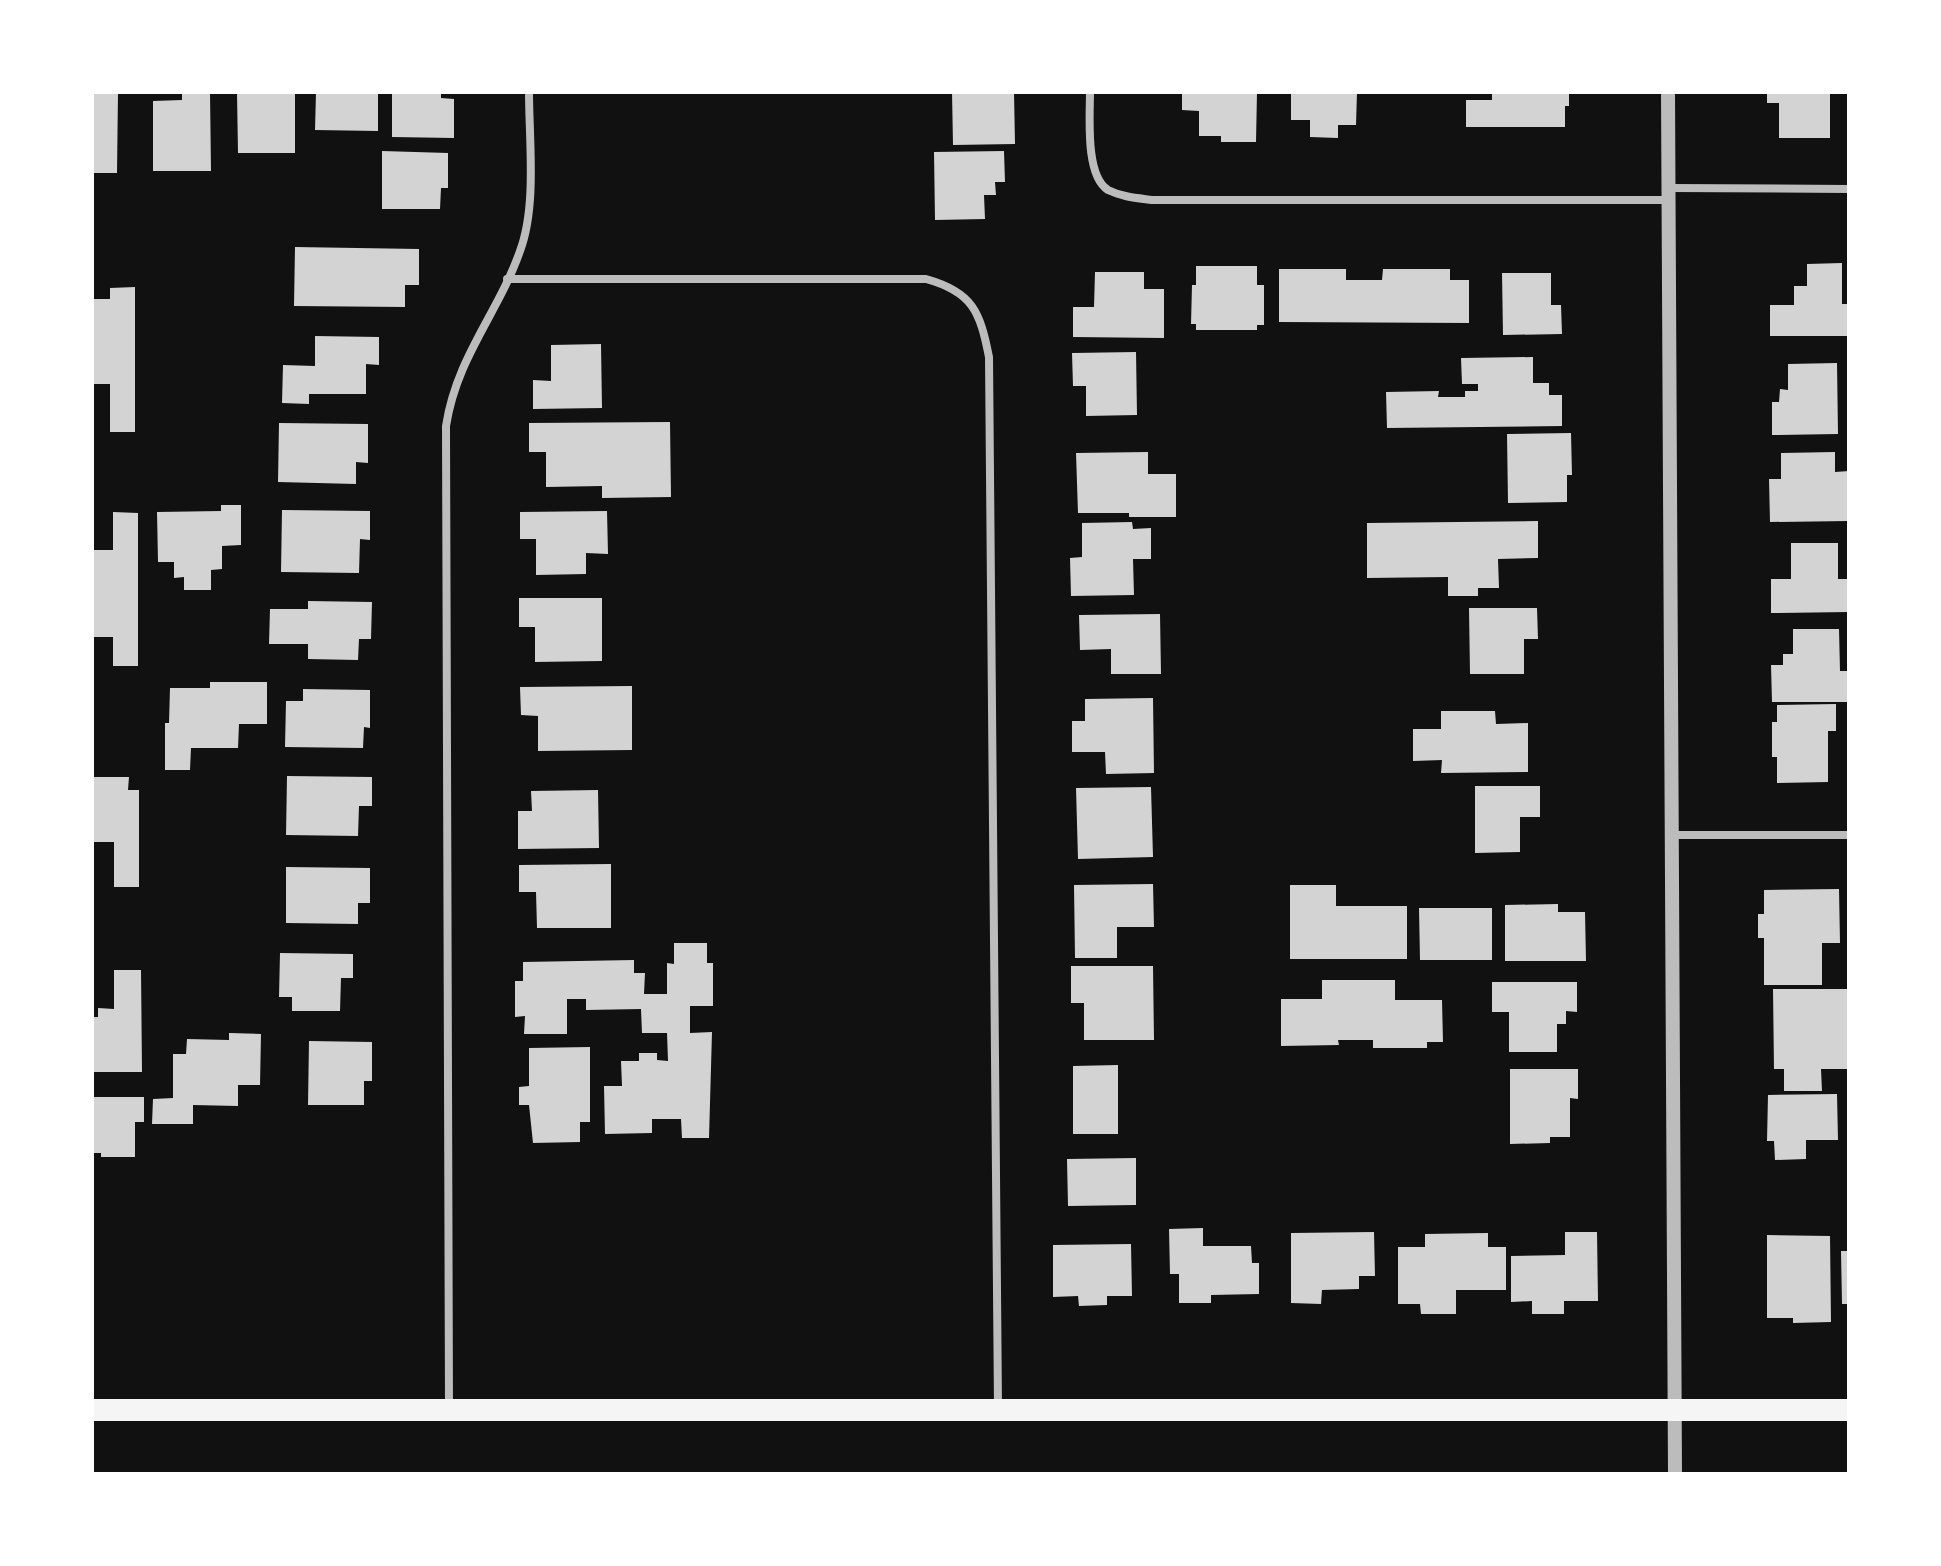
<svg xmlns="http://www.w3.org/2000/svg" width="1941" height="1566" font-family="Poppins,sans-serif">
	<rect width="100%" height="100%" fill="#111"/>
	<g fill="#d3d3d3">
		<path d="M92 92H118L117 173H92Z"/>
		<path d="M182 92H210L211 171H153V101L182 100Z"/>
		<path d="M267 92H295V153H238L237 93Z"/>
		<path d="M316 92H378V131L315 130Z"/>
		<path d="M392 92H441V98L454 99V138L392 137Z"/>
		<path d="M952 92H1014L1015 144 953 145Z"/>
		<path d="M1182 92H1257L1256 142H1221V136H1199V111L1182 110Z"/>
		<path d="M1291 92H1357L1356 125H1338V138L1310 137V120H1291Z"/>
		<path d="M1492 92H1569V106H1565V127H1466V100H1492Z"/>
		<path d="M1767 92H1830V138H1779V103H1767Z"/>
		<path d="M382 151 448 153V188H441L440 209H382Z"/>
		<path d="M1004 151 1005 182H995L996 195H984L985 219 935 220 934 152Z"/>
		<path d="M295 247 419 249V285H405V307L294 306Z"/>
		<path d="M1842 263V304H1849V336H1770V305H1794V286H1807V264Z"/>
		<path d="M1196 266H1257V285H1264V325H1257V330H1196V324H1191L1192 285H1196Z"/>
		<path d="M1279 269H1346V280H1382L1383 269H1450V280H1469V323L1279 322Z"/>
		<path d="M1095 272H1144V289H1164V338L1073 337V307H1094Z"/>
		<path d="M1502 273H1551V305H1561L1562 334 1503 335Z"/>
		<path d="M135 287V432H110V384H92V299H110V288Z"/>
		<path d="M315 336 379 337V365L366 364V394H309V404L282 403 283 365 315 366Z"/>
		<path d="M601 344 602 408 533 409V380L551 381V345Z"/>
		<path d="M1136 352 1137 415 1086 416V386H1073L1072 353Z"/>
		<path d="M1533 357V383H1549V395H1562V426L1387 428 1386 392 1439 391 1438 397H1465V391H1478V384H1462L1461 358Z"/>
		<path d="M1837 363 1838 434 1772 435V402H1779L1780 389 1788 390V364Z"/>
		<path d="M670 422 671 497 602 498V486L546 487V452H529V423Z"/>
		<path d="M279 423 368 424V463L356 462V484L278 482Z"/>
		<path d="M1571 433 1572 475H1567V502L1508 503 1507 434Z"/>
		<path d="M1148 452V474H1176V517H1129V513H1078L1076 453Z"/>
		<path d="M1835 452V472L1849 471V521L1770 522 1769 479H1781V453Z"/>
		<path d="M221 505H241V545L222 546V569L211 570V590H184V577L174 578V562H158L157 512 221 511Z"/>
		<path d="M282 510 370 511V540L360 539 359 573 281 572Z"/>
		<path d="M607 511 608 554 586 553V574L536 575V539H520V512Z"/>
		<path d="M113 512 138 513V666H113V637H92V550H113Z"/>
		<path d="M1538 521V558L1498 559 1499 588H1478V596H1448V577L1367 578V523Z"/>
		<path d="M1132 522 1133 529 1151 528V559H1133L1134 595 1071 596 1070 558 1082 557V523Z"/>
		<path d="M1791 543H1838V579H1849V612L1771 613V579H1791Z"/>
		<path d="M519 598H602V661L535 662V627H519Z"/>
		<path d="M308 601 372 602 371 639H359L358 660 308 659V644H269L270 609H308Z"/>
		<path d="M1469 608H1537L1538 639H1524V674H1470Z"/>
		<path d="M1160 614 1161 674H1111V649L1080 650 1079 615Z"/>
		<path d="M1793 629H1839L1840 671H1849V702H1772L1771 665H1783V654H1793Z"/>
		<path d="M210 682H267V724H239L238 748H191L190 770H165V723H169L170 688H210Z"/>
		<path d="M632 686V750L538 751V716L521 715 520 687Z"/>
		<path d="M303 689 370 690V728L364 727 363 748 285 747 286 701H303Z"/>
		<path d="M1153 698 1154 773 1106 774 1105 752H1072V721H1085V699Z"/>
		<path d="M1836 704V731H1828V782L1777 783V757H1772V722H1777V705Z"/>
		<path d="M1441 711H1495L1496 724 1528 723V772L1441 773 1442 760 1413 761V729H1441Z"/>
		<path d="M287 776 372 777V806H359L358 836 286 835Z"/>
		<path d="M92 777H129L128 790H139V887H114V842H92Z"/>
		<path d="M1475 786H1540V817H1520V852L1475 853Z"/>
		<path d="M1151 787 1153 857 1078 859 1076 788Z"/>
		<path d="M598 790 599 848 518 849V811H532L531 791Z"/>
		<path d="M611 864V928H537L536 892H519V865Z"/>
		<path d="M286 867 370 868V903H358V924L286 923Z"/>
		<path d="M1153 884 1154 927H1117V958H1075L1074 885Z"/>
		<path d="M1290 885H1336V906H1407V959H1290Z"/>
		<path d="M1839 889 1840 943H1822V985H1764V938H1758V914H1764V890Z"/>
		<path d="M1558 904V912H1585L1586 961H1505V905Z"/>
		<path d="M1419 908H1492V960H1420Z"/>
		<path d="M674 943H707V963H713V1006H690V1033L712 1032 709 1138H682L681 1119H652V1133L605 1134 604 1086H622L621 1061H639V1053H657V1060L668 1061 667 1033H642L641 1009 586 1010V999H567V1034H524L525 1016 515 1017V981H523V962L634 960V973H645L644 994H667V963L674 964Z"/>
		<path d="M280 953 353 954V978H341L340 1011H292V997H279Z"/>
		<path d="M1071 966H1153L1154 1040H1084V1003H1071Z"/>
		<path d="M114 970H141L142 1072H92V1017H98V1008L114 1009Z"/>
		<path d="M1322 980H1395V1000H1442L1443 1042H1427V1048H1373V1040H1338L1339 1045 1281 1046V999H1322Z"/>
		<path d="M1492 982H1577V1012L1566 1011V1024H1557V1052H1509V1012H1492Z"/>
		<path d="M1773 989H1849V1069H1821L1822 1091H1784V1069H1774Z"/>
		<path d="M229 1033 261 1034 260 1085H238V1106L193 1105V1124H152L153 1099 173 1098V1054H186L187 1039 229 1040Z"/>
		<path d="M309 1041 372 1042V1081H364V1105H308Z"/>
		<path d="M590 1047V1122H580V1142L533 1143 529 1105H519V1087L529 1086V1048Z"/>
		<path d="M1118 1065V1134H1073V1066Z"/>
		<path d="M1510 1069H1578V1099L1570 1098V1137H1550V1143L1510 1144Z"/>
		<path d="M1837 1094 1838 1140H1806V1159L1775 1160 1774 1141H1767L1768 1095Z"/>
		<path d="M92 1097H144V1122H135V1157H101V1153H92Z"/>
		<path d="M1136 1158V1205L1068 1206 1067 1159Z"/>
		<path d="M1203 1228V1246H1251L1252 1263H1259V1294L1211 1295V1303H1179V1274H1170L1169 1229Z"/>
		<path d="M1374 1232 1375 1276H1359V1289L1322 1290 1321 1304 1291 1303V1233Z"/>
		<path d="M1565 1232H1597L1598 1301H1564V1314H1532V1301L1511 1302V1256L1565 1255Z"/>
		<path d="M1488 1233V1247H1506V1290H1456V1314H1421L1420 1304H1398V1247H1425V1234Z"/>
		<path d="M1767 1235 1830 1236 1831 1322 1793 1323V1318H1767Z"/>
		<path d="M1131 1244 1132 1296H1107V1305L1079 1306 1078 1296 1053 1297V1245Z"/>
		<path d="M1841 1251H1849V1304H1842Z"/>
	</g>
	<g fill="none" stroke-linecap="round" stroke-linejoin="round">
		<g stroke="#bcbcbc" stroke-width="8">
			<path d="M1090 92C1090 116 1085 176 1108 190 1122 197 1137 198 1152 200H1669"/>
			<path d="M1669 188 1849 189"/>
			<path d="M507 279H926C973 292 980 312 989 357L998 1407"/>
			<path d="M1672 835H1849"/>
			<path d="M449 1408 446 426C457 356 498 314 520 251 537 206 529 140 529 92"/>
		</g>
		<path stroke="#bcbcbc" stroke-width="14" d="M1668 92 1675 1474"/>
		<path stroke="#f5f5f5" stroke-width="22" d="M92 1410H1849"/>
	</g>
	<rect width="1941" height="1566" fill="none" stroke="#ffffff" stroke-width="188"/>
</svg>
